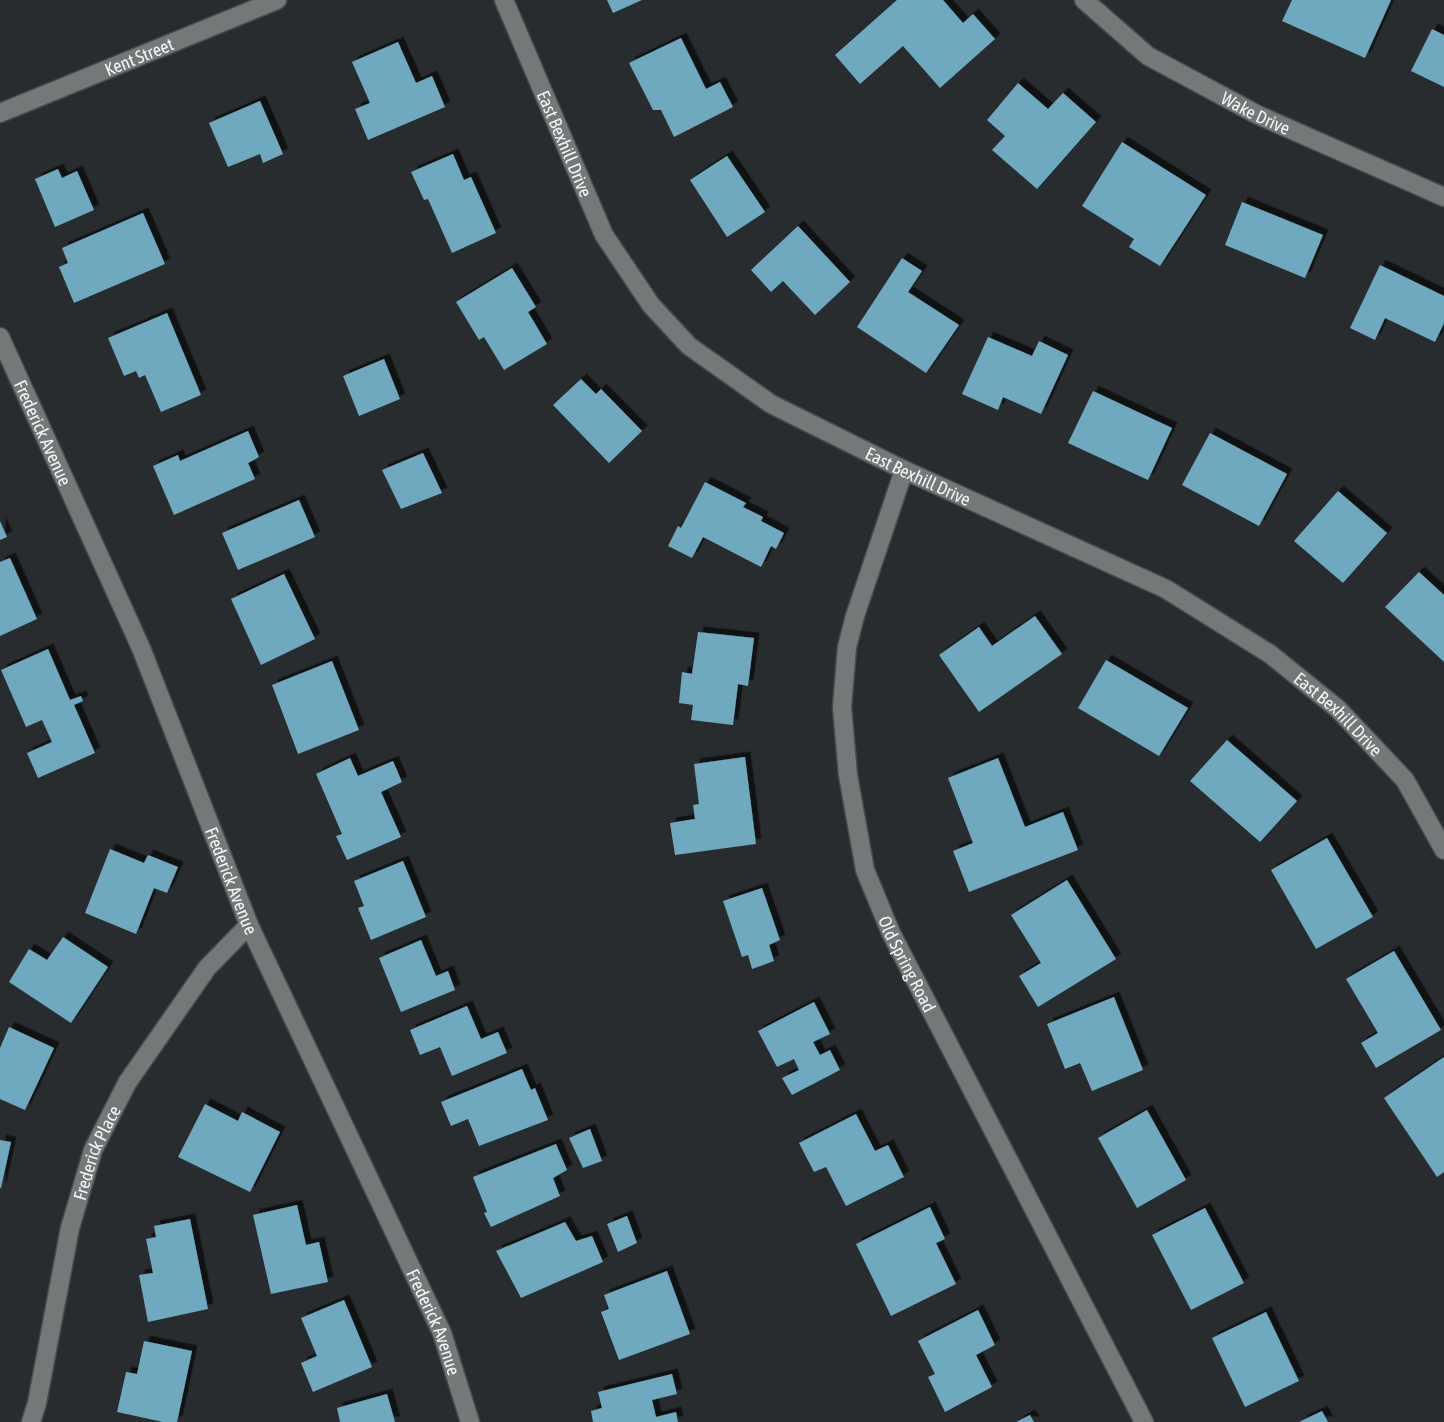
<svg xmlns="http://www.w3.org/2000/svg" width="1444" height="1422" font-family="'Asap Condensed',sans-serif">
	<defs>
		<filter id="shadow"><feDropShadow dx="5.5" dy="-5.5" stdDeviation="0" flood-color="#0009"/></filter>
	</defs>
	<rect width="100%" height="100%" fill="#292c2e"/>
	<g fill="#6ea9c0" filter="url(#shadow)">
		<path d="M607 0H642L613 13Z"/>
		<path d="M897 0H943L963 23 973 14 995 39 940 88 903 46 860 84 835 55Z"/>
		<path d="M1292 0H1391L1365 58 1282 21Z"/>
		<path d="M1432 29 1444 35V87L1411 71Z"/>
		<path d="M681 38 706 89 720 82 733 107 674 137 661 110H653L629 63Z"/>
		<path d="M398 42 416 83 432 76 445 107 368 140 355 109 370 103 352 62Z"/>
		<path d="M1018 83 1048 109 1063 93 1096 122 1037 189 992 150 1005 136 987 120Z"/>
		<path d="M260 101 283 154 263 163 260 154 228 167 209 123Z"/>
		<path d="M1122 142 1206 195 1160 266 1129 247 1134 239 1082 206Z"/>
		<path d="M453 154 464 180 471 177 496 233 452 253 428 199 424 200 411 172Z"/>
		<path d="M727 156 765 212 727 237 690 180Z"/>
		<path d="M58 169 62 178 77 171 94 210 55 227 35 179Z"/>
		<path d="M1242 202 1323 235 1305 278 1225 245Z"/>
		<path d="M143 213 165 264 74 303 59 267 68 263 62 248Z"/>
		<path d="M798 226 850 282 815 315 783 281 771 292 751 270Z"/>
		<path d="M902 258 922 271 908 292 959 325 926 373 857 327Z"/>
		<path d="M1380 265 1444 296V323L1435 342 1385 318 1375 340 1350 328Z"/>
		<path d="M512 268 536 307 528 312 547 344 504 370 484 337 479 340 456 302Z"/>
		<path d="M167 313 201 395 161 412 145 375 139 378 136 371 124 376 108 338Z"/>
		<path d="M988 337 1032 356 1039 341 1068 355 1041 414 1003 397 998 410 962 394Z"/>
		<path d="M384 359 400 399 359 416 343 376Z"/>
		<path d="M581 379 596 394 601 389 642 431 609 463 553 405Z"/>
		<path d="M1093 391 1172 428 1148 480 1068 443Z"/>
		<path d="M248 431 259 457 248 463 255 479 174 515 153 466 178 455 180 461Z"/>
		<path d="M1210 433 1287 474 1259 526 1182 485Z"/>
		<path d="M423 453 442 493 401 509 382 470Z"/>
		<path d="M705 482 746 503 743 507 763 517 761 521 784 533 776 549 771 546 761 567 703 537 692 558 668 546 678 526 681 528Z"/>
		<path d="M1338 491 1387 533 1343 583 1294 541Z"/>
		<path d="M299 500 315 537 238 570 222 533Z"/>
		<path d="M0 521 7 537 0 540Z"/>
		<path d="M10 558 37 619 0 636V562Z"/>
		<path d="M1419 572 1444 595V662L1385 607Z"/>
		<path d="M284 574 315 639 261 665 231 599Z"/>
		<path d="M1035 616 1062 654 979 712 939 655 979 627 992 646Z"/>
		<path d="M698 632 754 638 748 686 738 684 733 725 691 720 693 705 679 703 682 672 692 674Z"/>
		<path d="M48 649 70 700 81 696 83 701 74 705 95 753 38 778 27 753 52 742 42 720 26 727 1 670Z"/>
		<path d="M1106 660 1188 708 1159 756 1078 708Z"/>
		<path d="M332 661 359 730 298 754 272 685Z"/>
		<path d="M1227 740 1297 801 1260 842 1190 781Z"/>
		<path d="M745 757 756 844 675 855 670 823 695 819 693 805 699 804 694 764Z"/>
		<path d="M350 758 358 776 393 761 402 782 381 792 401 837 347 860 336 836 342 834 316 774Z"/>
		<path d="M998 758 1025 827 1063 812 1078 850 969 892 953 851 973 843 948 778Z"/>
		<path d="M1327 838 1373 917 1316 949 1271 870Z"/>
		<path d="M110 849 144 863 148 855 178 867 167 893 154 888 136 934 85 913Z"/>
		<path d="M403 861 426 917 371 940 358 908 364 906 354 881Z"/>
		<path d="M1067 880 1116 959 1038 1007 1019 976 1041 963 1011 915Z"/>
		<path d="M762 888 780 940 769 945 774 961 752 969 748 955 742 957 723 901Z"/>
		<path d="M63 937 108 967 71 1023 9 982 29 949 47 960Z"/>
		<path d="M421 940 436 976 448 971 455 990 401 1012 379 958Z"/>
		<path d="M1394 951 1441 1030 1376 1068 1361 1043 1378 1033 1346 979Z"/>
		<path d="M1114 997 1143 1070 1092 1091 1080 1063 1065 1069 1047 1024Z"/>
		<path d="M814 1002 830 1034 813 1042 820 1055 830 1050 840 1070 792 1095 782 1078 799 1070 794 1059 777 1067 758 1031Z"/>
		<path d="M467 1006 481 1039 498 1032 507 1053 452 1076 440 1047 420 1055 410 1030Z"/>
		<path d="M9 1027 54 1048 25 1110 0 1099V1048Z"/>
		<path d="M1444 1057V1172L1437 1177 1384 1098Z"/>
		<path d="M522 1069 531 1090 535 1088 548 1120 479 1146 468 1119 451 1126 441 1102Z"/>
		<path d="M205 1104 238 1121 242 1112 280 1132 250 1192 178 1157Z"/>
		<path d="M1147 1110 1186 1180 1137 1208 1098 1138Z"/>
		<path d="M856 1114 875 1151 888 1145 904 1177 846 1206 826 1167 814 1172 799 1143Z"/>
		<path d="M590 1129 602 1161 583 1168 569 1138Z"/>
		<path d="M0 1140 11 1142 1 1188H0Z"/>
		<path d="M556 1144 567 1170 553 1178 560 1196 491 1227 484 1213 487 1212 473 1177Z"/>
		<path d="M297 1205 306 1245 319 1242 328 1282 271 1294 253 1215Z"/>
		<path d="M930 1207 945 1239 936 1243 956 1284 891 1316 856 1244Z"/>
		<path d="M1205 1208 1244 1283 1191 1310 1152 1235Z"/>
		<path d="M627 1216 637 1243 618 1252 607 1224Z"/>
		<path d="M190 1219 208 1309 148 1322 139 1275 153 1273 146 1239 156 1237 154 1226Z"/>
		<path d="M565 1222 576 1241 592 1236 603 1262 521 1298 496 1251Z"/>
		<path d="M667 1271 690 1334 619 1360 601 1312 609 1309 604 1295Z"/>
		<path d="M344 1300 372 1367 313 1392 301 1363 317 1356 301 1318Z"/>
		<path d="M978 1310 995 1345 976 1355 992 1387 945 1412 928 1377 935 1374 918 1341Z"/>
		<path d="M1266 1312 1299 1381 1245 1407 1212 1338Z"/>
		<path d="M144 1341 192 1351 177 1422H163L117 1412 126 1372 137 1374Z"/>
		<path d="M672 1374 677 1394 652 1400 656 1417 676 1412 678 1422H593L591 1411 602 1408 598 1392Z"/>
		<path d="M387 1394 395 1422H340L337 1408Z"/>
		<path d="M1322 1411 1328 1422H1299Z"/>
		<path d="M1030 1415 1034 1422H1016Z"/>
	</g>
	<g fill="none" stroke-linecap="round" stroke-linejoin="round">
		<defs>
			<g id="minor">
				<path id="s1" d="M504 0 604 235 651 305 689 346 771 404 904 470 1166 589 1270 654 1338 709 1405 780 1444 850"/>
				<path id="s2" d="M1084 0 1148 56 1258 115 1444 197"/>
				<path id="s3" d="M0 113 277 0"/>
				<path id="s4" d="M0 337 141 648 249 925 442 1333 470 1422"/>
				<path id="s5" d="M904 470 855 616 847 647 842 707 848 775 865 870 891 933 1144 1422"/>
				<path id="s6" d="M31 1422 37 1403 70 1228 93 1150 127 1083 207 968 249 925"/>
			</g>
		</defs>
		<use href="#minor" stroke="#484b4c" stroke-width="21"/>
		<use href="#minor" stroke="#747879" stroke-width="18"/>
	</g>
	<g text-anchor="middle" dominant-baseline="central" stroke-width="6" stroke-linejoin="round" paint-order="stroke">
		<g font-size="18" fill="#f3f5f6" stroke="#202324">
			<text stroke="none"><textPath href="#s3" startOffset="150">Kent Street</textPath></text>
			<text stroke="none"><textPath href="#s2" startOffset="207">Wake Drive</textPath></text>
			<text stroke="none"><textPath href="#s1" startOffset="156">East Bexhill Drive</textPath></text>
			<text stroke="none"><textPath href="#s4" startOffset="105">Frederick Avenue</textPath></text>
			<text stroke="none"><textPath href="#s1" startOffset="660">East Bexhill Drive</textPath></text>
			<text stroke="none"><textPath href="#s1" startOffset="1146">East Bexhill Drive</textPath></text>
			<text stroke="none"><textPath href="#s4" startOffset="591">Frederick Avenue</textPath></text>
			<text stroke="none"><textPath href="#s5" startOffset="514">Old Spring Road</textPath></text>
			<text stroke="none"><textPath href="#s6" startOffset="278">Frederick Place</textPath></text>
			<text stroke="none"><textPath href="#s4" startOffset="1077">Frederick Avenue</textPath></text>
		</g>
	</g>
</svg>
